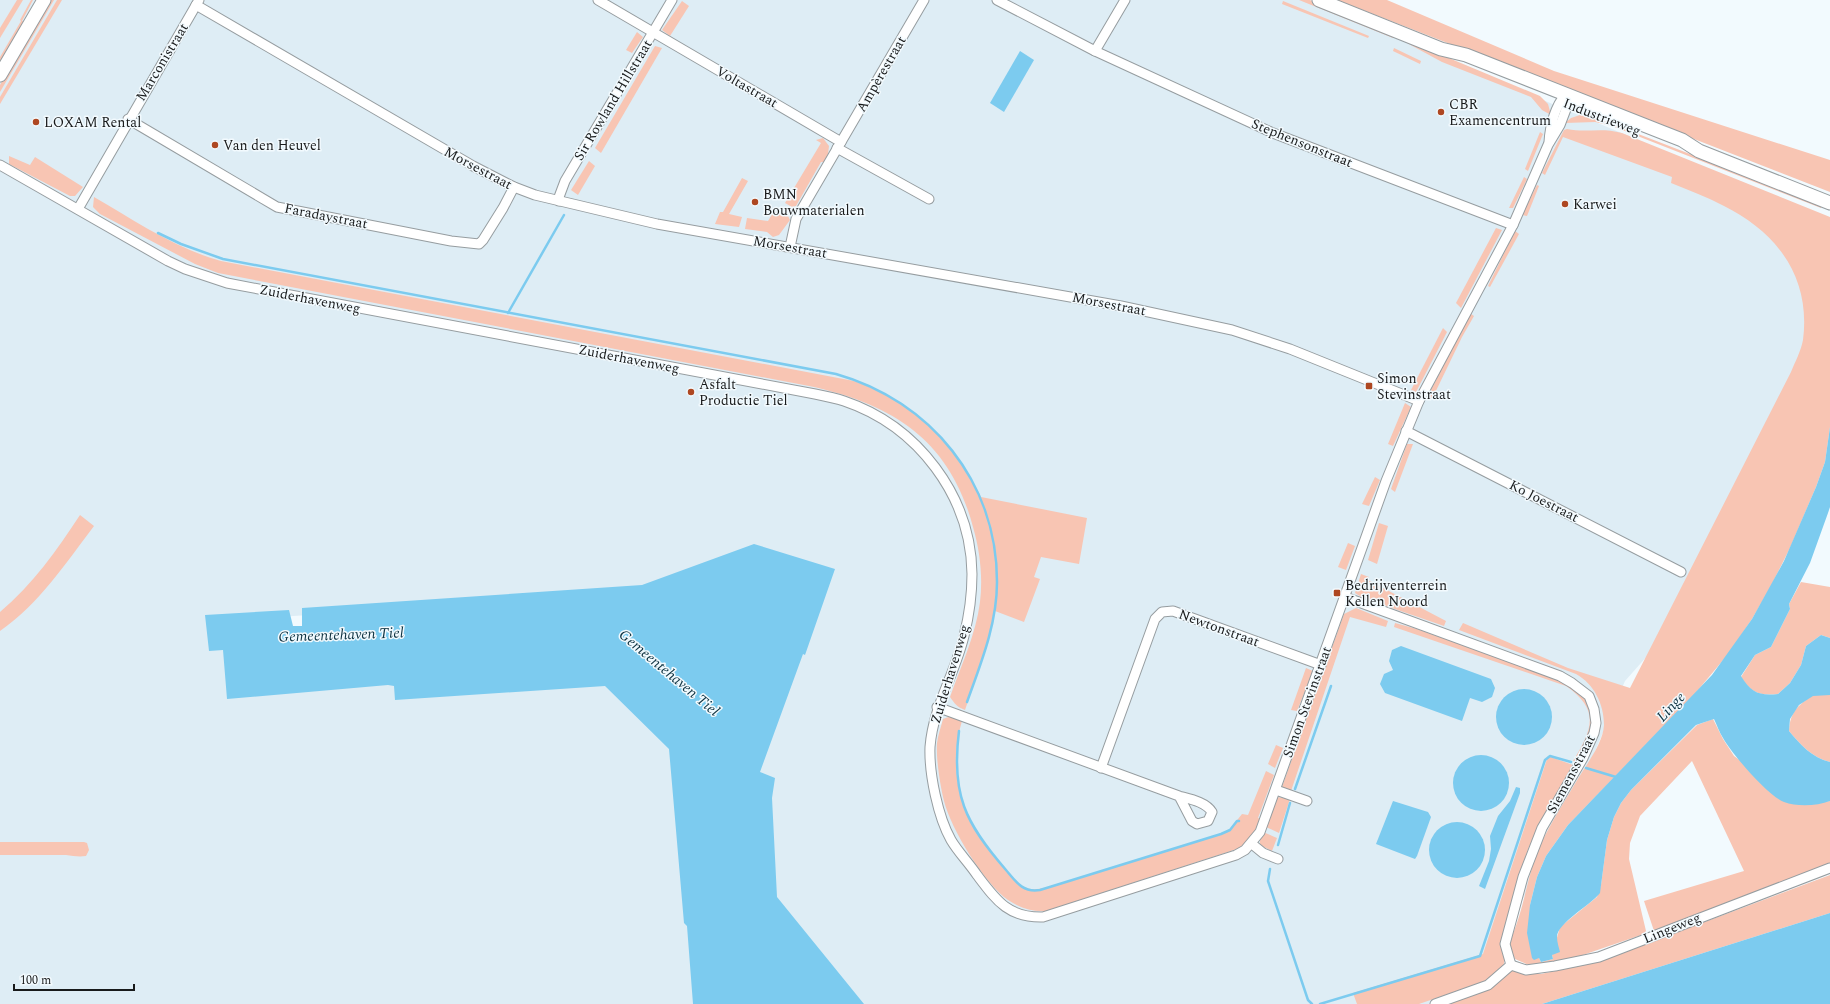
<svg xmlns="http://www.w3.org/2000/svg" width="1830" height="1004" font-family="Spectral,serif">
	<rect width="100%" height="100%" fill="#f2fafe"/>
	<path fill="#deedf5" d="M0 0H1306L1809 212 1807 343 1672 628 1625 681 1570 810 1498 946 1499 1002 1493 1004H856L774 906 642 594 214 621 399 675 607 681 674 748 698 1004H0Z"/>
	<g fill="#f8c5b3">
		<path d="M17 0H23L0 38V28Z"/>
		<path d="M31 0H33L22 21H25L0 64V57L21 21 20 20Z"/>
		<path d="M49 0H54L0 92V85Z"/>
		<path d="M57 0H62L0 104V97Z"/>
		<path d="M1299 0H1310L1540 96 1548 104 1551 115 1542 110 1531 97 1442 62 1394 36 1393 38Z"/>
		<path d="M1337 0H1387L1554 71 1830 160V192Z"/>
		<path d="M682 1 689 6 670 36 662 30Z"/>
		<path d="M1283 1 1369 36 1368 38 1282 4Z"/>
		<path d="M637 32 643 37 632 53 626 50Z"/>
		<path d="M655 46 662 48 601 153 595 148Z"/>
		<path d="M1394 48 1421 61 1420 64 1393 51Z"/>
		<path d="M1580 115 1602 120 1822 205 1821 208 1612 126 1595 122 1565 123 1571 118Z"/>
		<path d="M1567 129C1587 133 1601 127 1622 133L1830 217V427L1825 462 1816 487 1790 548 1771 586 1752 619 1729 653 1693 696 1568 825 1546 856 1537 877 1530 905 1539 958 1541 962 1553 959 1552 955 1560 927 1597 897 1601 885 1607 840 1614 817 1621 803 1631 790 1697 725 1713 719 1723 739 1734 756 1802 805 1830 801V863L1654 931 1644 901 1744 871 1692 761 1640 816 1630 843 1629 859 1646 931 1644 934 1580 956 1531 966 1515 959 1508 944C1524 914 1526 877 1540 846 1551 822 1566 799 1579 777 1588 762 1603 743 1604 725 1604 704 1594 684 1576 674L1459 630 1463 623 1568 668 1630 688 1791 372C1795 362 1801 351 1803 340 1811 278 1778 233 1724 206 1707 197 1688 190 1671 183L1672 177 1563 137 1545 175 1542 173 1564 130Z"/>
		<path d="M1540 132 1543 134 1528 171 1525 169Z"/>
		<path d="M823 138 829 146 828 154 825 162H821L796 206 792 207 785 203 821 143 816 140Z"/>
		<path d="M9 156 30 165 35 157 83 187 75 196H70L9 164Z"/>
		<path d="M589 161 595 166 578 195 571 190Z"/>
		<path d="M1524 177 1527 179 1513 208H1509Z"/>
		<path d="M742 178 748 181 729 214 742 217 739 227 715 224 720 212H723Z"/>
		<path d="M1537 185 1539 186 1527 216 1522 215Z"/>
		<path d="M94 197C134 220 176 249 221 261L854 381C914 403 953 439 981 497L1087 518 1079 564 1041 557 1034 577 1040 579 1024 622 995 611 987 645 965 710C957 707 955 704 950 697 961 666 976 634 980 602 983 577 980 551 973 527 950 440 893 404 809 386L218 273 195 264 100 214 93 207Z"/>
		<path d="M774 211 779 214 780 211 788 216 790 220 779 235 773 237 767 232 745 229 747 218 768 221Z"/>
		<path d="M1496 228 1502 230 1461 308 1456 303Z"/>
		<path d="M1515 231 1519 234 1490 287 1488 286Z"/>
		<path d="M1471 314 1474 316 1462 337 1432 399 1427 397C1443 369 1454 340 1471 314Z"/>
		<path d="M1443 328 1447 332 1416 392 1411 390Z"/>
		<path d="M1405 403 1411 407 1393 446 1388 444Z"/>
		<path d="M1407 444H1413L1395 492 1391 489Z"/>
		<path d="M1375 477 1380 480 1369 506 1362 504Z"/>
		<path d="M80 515 94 526C66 563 39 604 0 631V612C33 584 57 550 80 515Z"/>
		<path d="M1379 523 1388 526 1377 564 1368 560Z"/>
		<path d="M1348 543 1355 546 1346 570 1338 567Z"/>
		<path d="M1361 574 1369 577 1368 580 1446 621 1444 626 1363 598 1355 593Z"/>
		<path d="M1801 582 1830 587V638L1821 635 1806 646 1801 665 1790 683 1778 694C1760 696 1751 693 1741 677L1755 655 1771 647 1790 609 1789 604Z"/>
		<path d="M1356 608 1388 621 1386 627 1350 617 1291 791 1282 787 1344 614Z"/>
		<path d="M1395 623 1417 629 1567 683C1588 698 1598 709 1590 736 1587 746 1584 754 1577 761H1573C1592 730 1601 710 1566 686L1394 627Z"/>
		<path d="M1306 668 1313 671 1297 711 1291 710Z"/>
		<path d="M1813 695H1830V762C1812 758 1800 744 1789 731 1790 712 1797 706 1813 695Z"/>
		<path d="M954 715 963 718C944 776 965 826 1005 869 1012 876 1020 888 1031 889 1039 890 1047 887 1055 885L1220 834 1230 829 1242 814 1248 815 1266 771 1274 775 1258 818 1266 821 1259 836 1240 848 1046 911C1032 912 1020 908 1008 900 984 883 951 829 944 801 940 785 936 759 937 743 938 735 941 727 943 719Z"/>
		<path d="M1276 745 1283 748 1275 768 1268 764Z"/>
		<path d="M1548 756 1573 765 1544 815 1528 849 1502 936V942L1505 959 1503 967 1486 981 1419 1004H1357L1353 993 1483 954Z"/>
		<path d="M1277 797 1290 799 1279 833 1266 827Z"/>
		<path d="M1263 832 1277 838 1272 851 1260 845V838Z"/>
		<path d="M0 842H84L87 843 89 850 86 856C79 857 73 856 66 855H0Z"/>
		<path d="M1830 875V913L1542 1004H1449L1492 988 1504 974 1510 971 1514 970 1541 974 1588 964 1630 950Z"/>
	</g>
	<g fill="#7ccbef">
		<path d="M1020 51 1034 60 1004 112 990 103Z"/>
		<path d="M1830 427V507L1828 513 1810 563 1789 604 1790 609 1771 647 1755 655 1741 676C1751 693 1760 696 1778 694L1790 683 1801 665 1806 646 1821 635 1830 638V695L1813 696 1799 705 1790 719 1789 731C1800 744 1812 758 1830 762V801C1817 806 1797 807 1784 802 1768 796 1732 754 1723 738 1719 732 1717 725 1714 719L1696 725 1631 790 1621 803 1614 817 1607 840 1600 893C1591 905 1557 923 1557 937 1557 942 1559 948 1560 952L1552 955 1553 959 1541 962 1539 958 1534 960 1532 958 1527 933 1530 905 1537 877 1546 856 1568 825 1712 675 1752 619 1784 561 1816 487 1825 462Z"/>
		<path d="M754 544 835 569 805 655 803 654 760 772 775 778 772 798 777 897 864 1004H693L687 926 684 923 669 749 605 686 395 700 394 686 388 685 227 699 223 650 209 651 205 615 289 610 293 626H302V608L642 585Z"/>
		<path d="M1401 646 1491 679 1495 688 1492 697 1482 702 1470 698 1462 721 1385 693 1380 684 1384 674 1393 670 1389 661 1392 650Z"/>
		<circle cx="1524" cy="717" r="28"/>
		<circle cx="1481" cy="783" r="28"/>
		<path d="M1516 787 1520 788V793L1485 889 1479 886 1489 861 1491 849 1490 836 1498 816 1510 801Z"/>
		<path d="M1393 801 1428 812 1431 817 1417 856 1415 859 1376 844Z"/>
		<circle cx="1457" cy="850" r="28"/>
		<path d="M1830 913V1004H1542Z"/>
	</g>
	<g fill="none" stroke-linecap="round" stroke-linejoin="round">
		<g stroke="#7ccbef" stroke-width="2.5">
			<path d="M158 233 181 244 223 259 836 374C931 401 997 482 997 582 997 624 981 663 967 702"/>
			<path d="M508 313 564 215"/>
			<path d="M959 731C951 794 965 823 1006 870 1016 882 1023 893 1040 890L1221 834 1230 830 1237 821H1239"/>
			<path d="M1586 768 1616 777"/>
			<path d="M1295 789 1331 686"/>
			<path d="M1278 845 1290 803"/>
			<path d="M1270 869 1268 881 1308 1000 1312 1004"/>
			<path d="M1320 1004 1480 956 1545 760 1550 756 1571 762"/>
		</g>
		<defs>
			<g id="street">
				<path d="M598 0 841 142"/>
				<path d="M997 0 1095 51 1273 133 1513 225"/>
				<path d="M196 5 473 166 514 187 535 195 657 224 1121 306 1232 330 1290 349 1419 401"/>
				<path d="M1095 51 1125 0"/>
				<path d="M128 119 277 207 451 241 479 244 483 240 503 208 514 187"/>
				<path d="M1549 142C1550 126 1555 106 1566 94"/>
				<path d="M837 148 929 199"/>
				<path d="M0 165 168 261 185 269 227 283 815 394C825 396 835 398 844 401 918 426 971 496 972 574 972 594 969 616 964 636 955 674 933 707 930 747 929 774 938 817 951 840 958 852 969 863 977 875 996 900 1008 918 1043 917L1236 855 1245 850 1260 832 1386 481 1419 401 1513 225 1548 145 1560 125 1568 104 1566 94"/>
				<path d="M559 201V197L565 181 672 0"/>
				<path d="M78 209 199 0"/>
				<path d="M790 247 796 219 924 0"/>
				<path d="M1406 431 1681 572"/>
				<path d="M1345 597 1560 676 1572 683 1589 696 1594 709 1596 723 1594 733 1583 758 1542 828 1523 877 1505 944 1511 965"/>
				<path d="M937 707 1179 796 1192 821 1197 824 1208 821 1212 812C1206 802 1190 799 1179 796"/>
				<path d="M1101 768 1155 619 1162 612 1173 611 1321 665"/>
				<path d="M1276 790 1307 801"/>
				<path d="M1252 844 1263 853 1278 859"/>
				<path d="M1511 965 1526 970 1555 966 1599 957 1830 868"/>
				<path d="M1435 1004 1488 985 1511 965"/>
			</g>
			<g id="secondary">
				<path d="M1319 0 1441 49 1466 55 1659 131 1682 140 1699 151 1830 203"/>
				<path d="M0 75 44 0"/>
			</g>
		</defs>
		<use href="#street" stroke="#969da0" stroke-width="11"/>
		<use href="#secondary" stroke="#969da0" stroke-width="15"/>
		<use href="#street" stroke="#fff" stroke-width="9"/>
		<use href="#secondary" stroke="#fff" stroke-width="13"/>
	</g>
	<g fill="#ae4721" stroke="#f2fafe" stroke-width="1.5">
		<circle cx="1441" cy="112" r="4"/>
		<circle cx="36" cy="122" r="4"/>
		<circle cx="215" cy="145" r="4"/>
		<circle cx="755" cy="202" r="4"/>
		<circle cx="1565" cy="204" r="4"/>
		<rect x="1365" y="382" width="8" height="8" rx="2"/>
		<circle cx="691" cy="392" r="4"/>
		<rect x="1333" y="589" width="8" height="8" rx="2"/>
	</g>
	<g text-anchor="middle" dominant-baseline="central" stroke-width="3" stroke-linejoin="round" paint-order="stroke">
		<g font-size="14" fill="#181a1b" stroke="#f2fafe">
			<text transform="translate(162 62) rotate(-59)">Marconistraat</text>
			<text transform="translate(881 74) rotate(-60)">Ampèrestraat</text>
			<text transform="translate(747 87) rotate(30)">Voltastraat</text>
			<text transform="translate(613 100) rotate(-59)">Sir Rowland Hillstraat</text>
			<text transform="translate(1602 117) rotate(21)">Industrieweg</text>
			<text transform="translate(1302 143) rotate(22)">Stephensonstraat</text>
			<text transform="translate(478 168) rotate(28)">Morsestraat</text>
			<text transform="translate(326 216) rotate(11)">Faradaystraat</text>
			<text transform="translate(790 247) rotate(10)">Morsestraat</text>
			<text transform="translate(310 299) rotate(11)">Zuiderhavenweg</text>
			<text transform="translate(1109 304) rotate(11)">Morsestraat</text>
			<text transform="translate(629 359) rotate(11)">Zuiderhavenweg</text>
			<text transform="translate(1544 501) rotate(27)">Ko Joestraat</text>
			<text transform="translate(1219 628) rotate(20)">Newtonstraat</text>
			<text transform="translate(950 674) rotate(-73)">Zuiderhavenweg</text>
			<text transform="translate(1307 702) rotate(-70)">Simon Stevinstraat</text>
			<text transform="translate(1571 774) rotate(-62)">Siemensstraat</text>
			<text transform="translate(1672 928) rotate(-22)">Lingeweg</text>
		</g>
		<g font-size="14" fill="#181a1b" stroke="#f2fafe" text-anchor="start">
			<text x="1449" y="104">CBR<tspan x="1449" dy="16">Examencentrum</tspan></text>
			<text x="44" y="122">LOXAM Rental</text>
			<text x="223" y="145">Van den Heuvel</text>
			<text x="763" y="194">BMN<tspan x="763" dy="16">Bouwmaterialen</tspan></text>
			<text x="1573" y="204">Karwei</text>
			<text x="1377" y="378">Simon<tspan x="1377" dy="16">Stevinstraat</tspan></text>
			<text x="699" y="384">Asfalt<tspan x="699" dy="16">Productie Tiel</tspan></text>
			<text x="1345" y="585">Bedrijventerrein<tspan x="1345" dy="16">Kellen Noord</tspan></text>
		</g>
		<g font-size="15" font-style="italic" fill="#0d3241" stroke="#f2fafe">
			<text transform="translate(341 635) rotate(-2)">Gemeentehaven Tiel</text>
			<text transform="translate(669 673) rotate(40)">Gemeentehaven Tiel</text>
			<text transform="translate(1671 707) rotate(-47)">Linge</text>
		</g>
	</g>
	<path d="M14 984v6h120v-6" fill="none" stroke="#181a1b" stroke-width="2"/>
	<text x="20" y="984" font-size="12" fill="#181a1b" stroke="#f2fafe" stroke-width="3" paint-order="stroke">100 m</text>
</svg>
